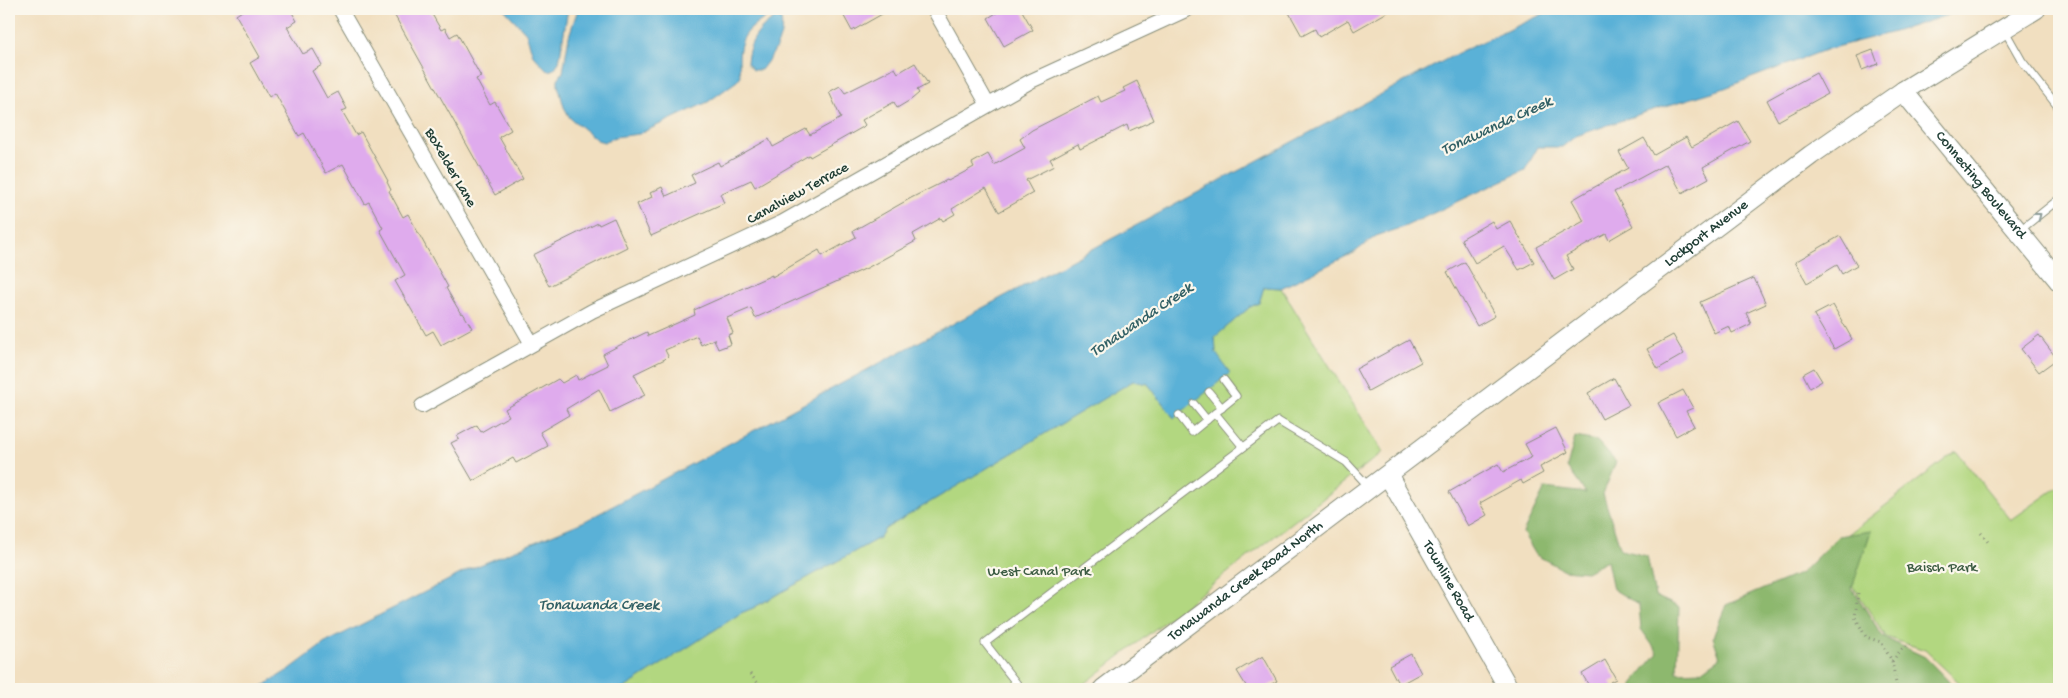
<svg xmlns="http://www.w3.org/2000/svg" width="2068" height="698" font-family="'Gochi Hand',sans-serif">
	<rect width="100%" height="100%" fill="#fbf7ec"/>
	<filter id="ink" filterUnits="userSpaceOnUse"><feTurbulence type="fractalNoise" baseFrequency=".02" numOctaves="2"/><feDisplacementMap in="SourceGraphic" scale="10" xChannelSelector="R" yChannelSelector="G"/><feConvolveMatrix kernelMatrix="1 2 1 2 8 2 1 2 1" color-interpolation-filters="sRGB"/></filter>
	<filter id="wash" filterUnits="userSpaceOnUse"><feTurbulence type="fractalNoise" baseFrequency=".0096" numOctaves="4" result="noise"/><feDisplacementMap in="SourceGraphic" scale="20" xChannelSelector="R" yChannelSelector="G"/><feGaussianBlur stdDeviation="1.12" result="paint"/><feColorMatrix in="noise" values="0 0 0 0 0 0 0 0 0 0 0 0 0 0 0 0 0 1.4 0 .05"/><feComposite in="paint" operator="in"/></filter>
	<g filter="url(#wash)">
		<rect width="100%" height="100%" fill="#f1dfc0"/>
		<g fill="#b2d780" stroke="#688a5a">
			<path d="M1264 287 1281 288 1383 452 1078 689H623L741 613 753 608 879 538 885 529 1133 381 1148 384 1173 417 1216 352 1215 337 1250 307 1259 303Z"/>
			<path d="M1956 451 2011 520 2059 486V689H1966L1925 650 1886 637 1829 549Z"/>
		</g>
		<path fill="#8db86e" stroke="#567a51" d="M1575 437 1597 441 1616 462 1603 494 1621 550 1647 556 1655 596 1679 607 1677 672 1702 671 1720 658 1713 637 1726 605 1801 573 1838 536 1871 531 1852 588 1883 637 1925 657 1956 689H1632V684L1658 653 1641 629 1639 605 1613 589 1607 561 1586 572 1564 570 1536 555 1523 533 1545 488 1586 493 1567 467Z"/>
		<g fill="#5ab1d7" stroke="#3c7786">
			<path d="M504 9H568L559 62 554 69 548 71 533 55 526 33Z"/>
			<path d="M578 9H776C770 16 761 20 754 26 736 40 739 58 740 77L737 81 708 102 639 134 615 137 604 142 597 140 570 118 564 107 558 85V79L563 72 569 36Z"/>
			<path d="M1554 9H1959L1948 15 1894 32 1828 49 1722 89 1646 112 1576 136 1562 147H1538L1525 170 1406 226 1376 236 1355 252 1281 288 1264 287 1259 303 1250 307 1215 337 1216 353 1230 373 1174 418 1148 384 1133 381 885 529 879 538 753 608 741 613 623 689H258L290 669 325 643 468 570 585 521 1458 53Z"/>
			<path d="M777 17 781 19C785 38 772 56 761 70H753L747 63C748 43 759 27 777 17Z"/>
		</g>
		<g id="blocks">
			<g fill="#dfabed">
				<path d="M245 9H290L297 21 287 27 303 54 313 49 322 65 312 71 327 98 338 92 347 109 342 111 356 135 361 132 388 181 387 182 391 190 389 191 403 217 408 214 448 287 446 288 461 314 463 313 472 328 441 345 433 331 426 335 395 281 405 275 380 230 383 228 369 202 365 204 343 164 326 173 304 133 299 136 275 93 269 97 250 63 260 57 236 15Z"/>
				<path d="M391 9H429L441 30 445 28 450 37 457 33 481 77 476 79 490 105 495 102 511 130 499 137 523 179 495 195Z"/>
				<path d="M840 9H891L852 31Z"/>
				<path d="M1003 9H1021L1033 30 1004 46 988 18Z"/>
				<path d="M1287 9H1393L1354 31 1348 20 1319 37 1315 29 1302 36Z"/>
				<path d="M1873 50 1878 64 1862 70 1857 56Z"/>
				<path d="M915 63 928 84 917 90 919 93 912 99 897 108 894 102 862 120 865 125 863 127 810 157 809 155 755 187 751 180 720 194 724 203 651 236 637 204 652 197 650 193 662 187 666 196 695 183 691 175 718 162 720 166 769 139 773 147 806 129 810 135 841 118 829 92 840 86 845 93 895 68 898 73Z"/>
				<path d="M1816 73 1827 94 1778 121 1767 100Z"/>
				<path d="M1137 81 1154 120 1129 131 1127 125 1080 149 1078 144 1050 159 1054 166 1026 180 1033 193 999 212 986 188 952 209 955 214 943 221 941 218 913 234 916 241 867 268 755 318 751 308 727 318 733 333 728 335 731 344 718 349 714 339 701 345 697 336 665 350 668 356 665 359 634 374 645 395 610 412 599 389 566 409 569 415 540 432 548 446 516 463 513 458 473 481 451 443 459 439 457 436 477 425 481 432 509 416 505 409 558 379 562 383 576 375 578 380 608 365 603 354 620 345 647 332 648 336 695 315 694 310 772 275V277L819 250 822 256 856 237 853 231 911 198 947 180 948 181 974 167 972 163 988 154 994 165 1025 148 1020 139 1032 130 1098 96 1101 102 1125 91 1123 88Z"/>
				<path d="M1738 121 1750 141 1703 167 1709 178 1682 193 1666 164 1614 192 1633 226 1609 240 1606 234 1566 256 1573 269 1554 280 1536 247 1584 221 1572 200 1628 168 1619 152 1644 138 1654 155 1686 137 1692 147Z"/>
				<path d="M614 218 627 247 549 286 533 255 598 223 599 225Z"/>
				<path d="M1492 221 1496 229 1510 221 1534 262 1519 270 1504 246 1475 263 1461 239Z"/>
				<path d="M1840 236 1857 265 1842 274 1837 265 1807 283 1795 262Z"/>
				<path d="M1465 262 1495 316 1477 326 1447 272Z"/>
				<path d="M1754 278 1766 304 1746 313 1751 324 1732 333 1729 326 1714 333 1700 302Z"/>
				<path d="M1833 305 1852 339 1834 349 1814 315Z"/>
				<path d="M1673 335 1684 354 1658 369 1647 349Z"/>
				<path d="M2039 335 2057 359 2039 372 2021 349Z"/>
				<path d="M1409 340 1421 362 1368 391 1356 369Z"/>
				<path d="M1814 368 1822 381 1810 388 1803 374Z"/>
				<path d="M1614 378 1629 405 1602 419 1588 393Z"/>
				<path d="M1683 390 1693 408 1686 411 1694 426 1676 436 1658 403Z"/>
				<path d="M1556 428 1568 452 1540 467 1543 473 1523 484 1521 480 1480 503 1487 515 1468 526 1449 492 1498 464 1503 472 1532 457 1525 444Z"/>
				<path d="M1411 654 1421 673 1399 685 1389 666Z"/>
				<path d="M1263 656 1277 681 1263 689H1248L1237 671Z"/>
				<path d="M1605 660 1616 679 1610 682 1614 689H1591L1582 674Z"/>
			</g>
		</g>
	</g>
	<g filter="url(#ink)">
		<use href="#blocks" fill-opacity="0" stroke="#888e7a" stroke-width="1"/>
		<g fill="none" stroke-linecap="round" stroke-linejoin="round">
			<defs>
				<g id="lane">
					<path d="M2005 31 2022 61 2059 108"/>
					<path d="M2019 231 2059 199"/>
					<path d="M1209 392 1222 408"/>
					<path d="M1194 404 1207 420"/>
					<path d="M1215 413 1243 447"/>
					<path d="M1179 415 1192 432 1236 396 1224 380"/>
					<path d="M1021 689 985 643 1278 421 1346 462 1370 488"/>
				</g>
				<g id="street">
					<path d="M340 9 532 344"/>
					<path d="M934 9 988 105"/>
					<path d="M422 406 592 311 783 222 1031 81 1188 9"/>
				</g>
				<g id="secondary">
					<path id="s1" d="M1903 91 2059 281"/>
					<path id="s2" d="M1388 475 1509 689"/>
					<path id="s3" d="M1103 689 1811 155 1903 91 2036 9"/>
				</g>
			</defs>
			<use href="#lane" stroke="#888e7a" stroke-width="9"/>
			<use href="#street" stroke="#888e7a" stroke-width="16"/>
			<use href="#secondary" stroke="#888e7a" stroke-width="21"/>
			<g stroke="#888e7a" stroke-width="3" stroke-dasharray="1 4" stroke-linecap="butt">
				<path d="M1981 533 1988 542"/>
				<path d="M1858 593 1855 617 1866 637 1881 642 1892 661 1897 689"/>
				<path d="M1892 661 1902 649 1911 645"/>
				<path d="M750 674 763 689"/>
			</g>
			<use href="#lane" stroke="#fff" stroke-width="7"/>
			<use href="#street" stroke="#fff" stroke-width="14"/>
			<use href="#secondary" stroke="#fff" stroke-width="19"/>
		</g>
		<defs><path id="oneway-chevron" d="M-2-3.5L2.5 0L-2 3.5" fill="none" stroke-width="1.6" stroke-linecap="round" stroke-linejoin="round" transform="scale(1.25)"/></defs>
		<use stroke="#8f9e9a" href="#oneway-chevron" transform="translate(2038 216) rotate(-38)"/>
	</g>
	<g text-anchor="middle" dominant-baseline="central" stroke-width="4.5" stroke-linejoin="round" paint-order="stroke">
		<g font-size="15" fill="#1f3d34" stroke="#fbf7ec">
			<text transform="translate(450 168) rotate(60)">Boxelder Lane</text>
			<text stroke="none"><textPath href="#s1" startOffset="122">Connecting Boulevard</textPath></text>
			<text transform="translate(798 194) rotate(-29)">Canalview Terrace</text>
			<text stroke="none"><textPath href="#s3" startOffset="756">Lockport Avenue</textPath></text>
			<text stroke="none"><textPath href="#s3" startOffset="179">Tonawanda Creek Road North</textPath></text>
			<text stroke="none"><textPath href="#s2" startOffset="122">Townline Road</textPath></text>
		</g>
		<g font-size="15" fill="#3c5c43" stroke="#fbf7ec">
			<text x="1942" y="568">Baisch Park</text>
			<text x="1039" y="572">West Canal Park</text>
		</g>
		<g font-size="16" font-style="italic" fill="#316065" stroke="#fbf7ec">
			<text transform="translate(1497 127) rotate(-25)">Tonawanda Creek</text>
			<text transform="translate(1142 321) rotate(-34)">Tonawanda Creek</text>
			<text x="599" y="606">Tonawanda Creek</text>
		</g>
	</g>
	<rect width="2068" height="698" fill="none" stroke="#fbf7ec" stroke-width="30"/>
</svg>
